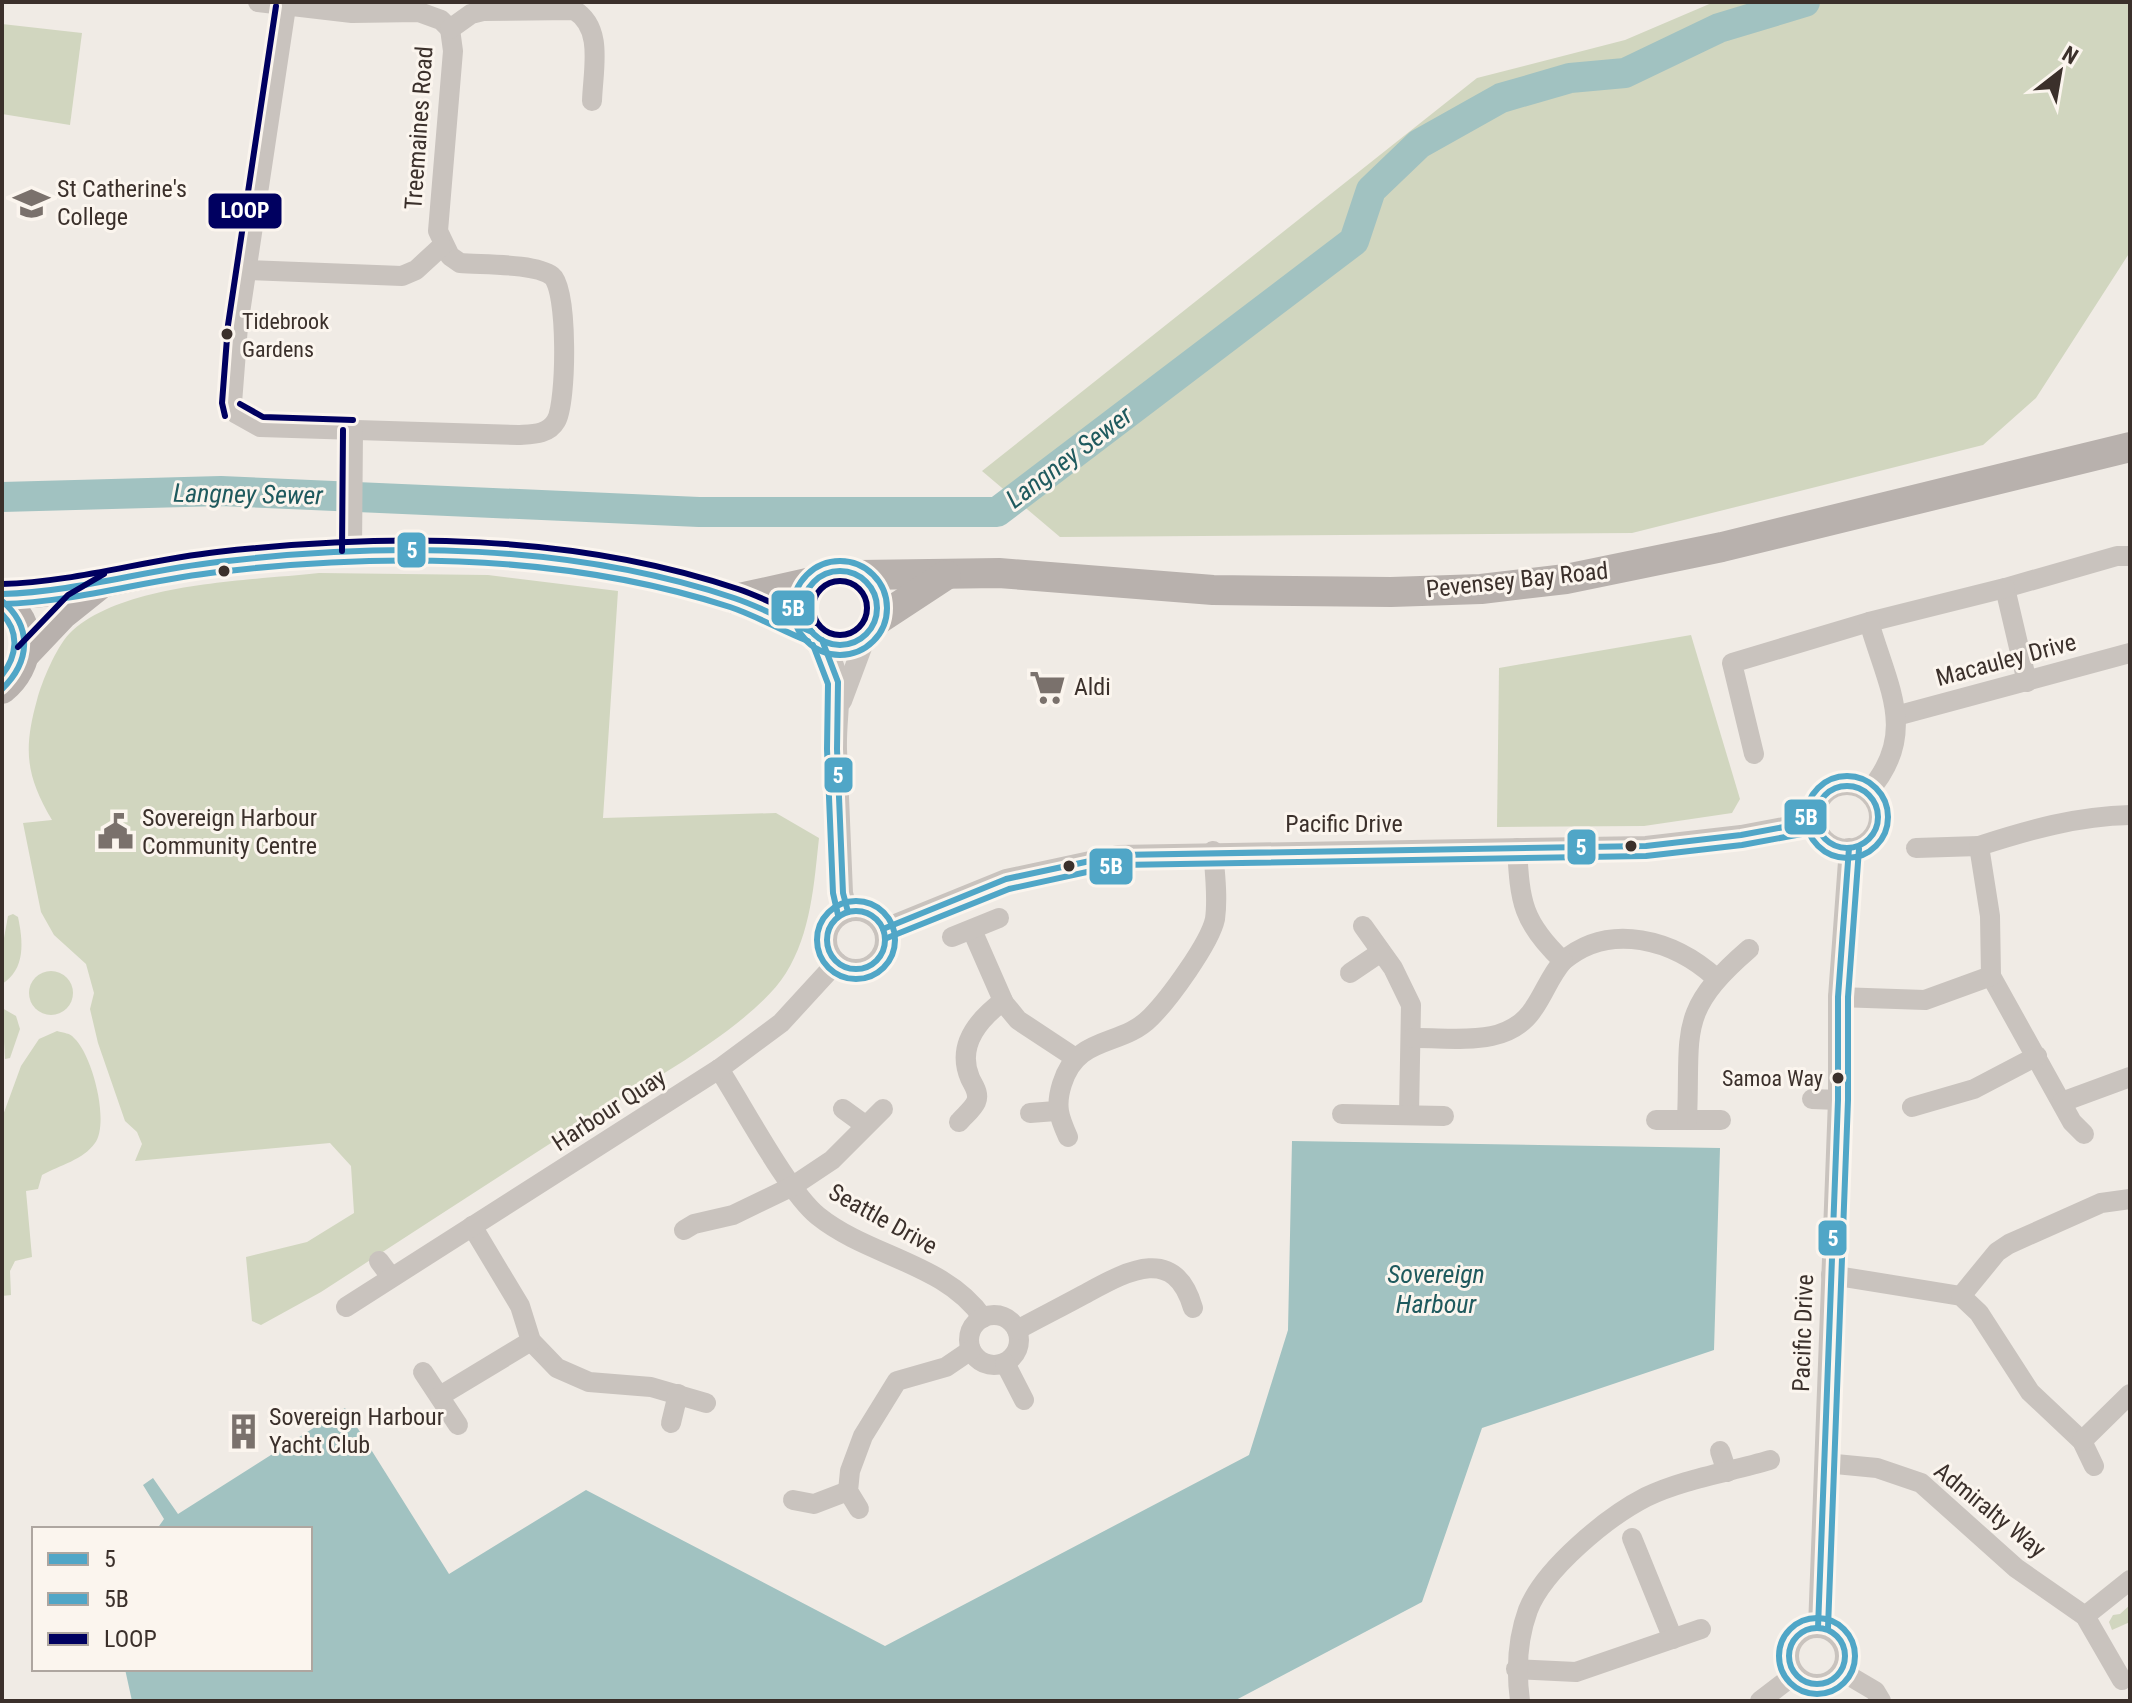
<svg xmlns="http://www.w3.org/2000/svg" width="2132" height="1703" font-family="'Roboto Condensed',sans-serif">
	<rect width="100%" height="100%" fill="#f0ebe5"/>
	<g fill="#d1d6bf">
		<path d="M1714 2H2130V252L2036 398 1983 445 1632 533 1060 537 982 471 1477 78 1625 40Z"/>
		<path d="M2 24 82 33 70 125 2 114Z"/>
		<path d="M319 573 488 575 618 591 603 818 776 813 819 838C814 884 811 933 786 973 753 1026 642 1086 587 1120 498 1177 409 1235 321 1292L261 1325 252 1321 246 1257 307 1242 354 1213 351 1166 330 1143 135 1161 142 1144 137 1132 125 1121 98 1043 90 1009 94 993 86 964 54 935 41 912 23 823 52 820C26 776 23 750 37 700 42 681 56 648 69 634 121 582 248 581 319 573Z"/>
		<path d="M1691 635 1740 799 1732 813 1644 826 1497 827 1499 668Z"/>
		<path d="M13 914 18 917C23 941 26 969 2 984V949L8 916Z"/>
		<circle cx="51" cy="993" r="22"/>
		<path d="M2 1008 16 1016 20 1029 10 1058 5 1059Z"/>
		<path d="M57 1031C64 1033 70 1033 74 1038 92 1054 110 1122 95 1143 83 1160 60 1165 42 1175L38 1189 26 1191 32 1257 15 1261 10 1271 11 1295 2 1296V1118L21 1066 39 1039Z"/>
		<path d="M2130 1605V1622L2112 1630 2109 1622 2113 1615 2120 1614Z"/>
	</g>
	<path fill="#a1c2c1" d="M1292 1141 1720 1148 1714 1350 1482 1428 1422 1602 1234 1701H132L125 1669H310V1529H157L164 1519 143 1485 153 1478 178 1514 345 1408 449 1574 586 1490 885 1646 1249 1455 1288 1330Z"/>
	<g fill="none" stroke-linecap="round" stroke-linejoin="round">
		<path stroke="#a1c2c1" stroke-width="30" d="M2 497 221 491 699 512H997L1354 241 1371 190 1419 144 1501 98 1570 78 1625 73 1719 28 1805 2"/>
		<g stroke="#c9c3be" stroke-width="20">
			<path d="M258 2 352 13 419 12 441 20 450 29"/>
			<path d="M286 7 238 326 232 403 235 413 260 427 518 435C532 434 548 435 556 421 567 403 568 288 552 276 535 263 483 265 460 263L450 256 438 231 453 51 450 29"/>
			<path d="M450 29 471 14 483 11 574 10C604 28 593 69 592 101"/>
			<path d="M247 270 402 276 416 270 442 246"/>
			<path d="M352 551 353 430"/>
			<path d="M822 640C849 686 836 702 837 749 839 797 841 845 843 893L848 912"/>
			<path d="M2027 682 2005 588 2117 556H2130"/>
			<path d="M842 701 867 634"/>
			<path d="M1896 716 2130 653"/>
			<path d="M1754 754 1732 663 1869 622 2005 588"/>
			<circle cx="1847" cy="817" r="32"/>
			<path d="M1868 792C1919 734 1888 688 1869 622"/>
			<path d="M1916 848 1979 846"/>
			<circle cx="856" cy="940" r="29"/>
			<path d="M1363 926 1393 968 1411 1005 1409 1115"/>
			<path d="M883 929 1006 879 1118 855 1646 846 1741 835 1816 821"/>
			<path d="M972 930 1004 1003 1018 1020 1074 1057"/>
			<path d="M952 937 999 918"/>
			<path d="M1563 961C1610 921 1674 940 1716 978"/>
			<path d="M1350 973 1381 952"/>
			<path d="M1991 976 2072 1122 2084 1134"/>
			<path d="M1838 997 1925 1000 1991 976 1990 916 1979 846C2029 830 2077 816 2130 815"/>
			<path d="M1413 1038C1454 1037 1508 1049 1534 1008 1545 992 1550 976 1563 961 1522 922 1520 902 1517 848"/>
			<path d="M719 1069C743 1106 788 1192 818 1216 869 1257 945 1263 983 1318"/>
			<path d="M1812 1099 1838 1100"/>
			<path d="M2062 1102 2130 1077"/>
			<path d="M1912 1107 1974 1089 2037 1056"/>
			<path d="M843 1109 865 1125"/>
			<path d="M1030 1113 1056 1111"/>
			<path d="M1342 1114 1444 1116"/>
			<path d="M1656 1120H1721"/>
			<path d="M1687 1120C1691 1031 1676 1012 1749 949"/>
			<path d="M959 1122C964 1116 973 1109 976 1102 980 1093 973 1085 970 1078 956 1045 979 1019 1003 1001"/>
			<path d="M1068 1137C1059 1117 1055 1106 1062 1084 1077 1034 1121 1048 1151 1017 1169 999 1210 943 1215 919 1218 898 1215 873 1213 851"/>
			<path d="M472 1226 520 1306 531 1341 557 1368 589 1382 651 1387 706 1403"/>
			<path d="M684 1230 694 1224 733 1215 793 1186 832 1160 883 1109"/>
			<path d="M379 1261 391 1277"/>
			<path d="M1831 1275 1961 1296 1979 1313 2030 1392 2082 1441 2094 1466"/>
			<path d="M1961 1296 1997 1252 2009 1244 2101 1203 2130 1199"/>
			<path d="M346 1307 719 1069 781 1023 837 962"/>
			<circle cx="994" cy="1340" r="25"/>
			<path d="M1017 1330C1039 1318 1061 1307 1083 1295 1124 1273 1174 1242 1193 1308"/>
			<path d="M1005 1363 1024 1400"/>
			<path d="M423 1372 458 1425"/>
			<path d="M440 1396 531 1341"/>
			<path d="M671 1423 678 1394"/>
			<path d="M2082 1441 2130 1394"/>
			<path d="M1720 1451 1727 1472"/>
			<path d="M1825 1463 1877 1468 1921 1483 2016 1568 2085 1616 2122 1680"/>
			<path d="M793 1500 814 1504 848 1491"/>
			<path d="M859 1509 848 1491 850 1471 863 1436 897 1381 946 1367 971 1350"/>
			<path d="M1632 1538 1673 1639"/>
			<path d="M2085 1616 2130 1580"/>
			<path d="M1818 1628 1838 1100V997L1849 848"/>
			<circle cx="1817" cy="1656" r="28"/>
			<path d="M1516 1669 1576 1672 1701 1629"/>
			<path d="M1841 1671 1875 1691 1881 1701"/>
			<path d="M1520 1701C1516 1671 1517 1640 1528 1610 1544 1569 1607 1517 1646 1497 1683 1479 1730 1472 1770 1460"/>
			<path d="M1760 1701 1795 1674"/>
		</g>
		<g stroke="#b8b1ad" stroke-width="30">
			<circle cx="840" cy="608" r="37"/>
			<path d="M860 575 999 573 1213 590 1391 592 1481 589 1566 579 1722 547 2130 447"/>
			<path d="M2 594C76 595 144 570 217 562 387 543 570 543 734 598 760 607 786 622 812 632"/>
			<path d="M735 599 812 582"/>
			<path d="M2 601C36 622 30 667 2 689"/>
			<path d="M876 621 946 575"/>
			<path d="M26 653 63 614 98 586"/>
		</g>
		<defs>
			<g id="bus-1">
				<circle cx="840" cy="608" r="37"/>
				<path d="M2 594C75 592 145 570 218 562 389 542 569 543 734 598 761 607 786 621 812 632"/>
				<path d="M2 601C33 627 30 662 2 689"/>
				<path d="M822 640 838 682 837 749 843 893 848 912"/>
				<circle cx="1847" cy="817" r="31"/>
				<circle cx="856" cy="940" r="29"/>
				<path d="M883 929 1006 879 1118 855 1646 846 1741 835 1816 821"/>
				<path d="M1818 1628 1838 1100V997L1849 848"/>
				<circle cx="1817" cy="1656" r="28"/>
			</g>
			<g id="bus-2">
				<circle cx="840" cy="608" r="47"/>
				<path d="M2 604C76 602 146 580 218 572 388 552 566 554 730 607 757 616 782 631 808 641"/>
				<path d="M2 614C20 632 17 656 2 675"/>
				<path d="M813 645 828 684 827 749 833 893 838 915"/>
				<circle cx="1847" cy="817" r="41"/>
				<circle cx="856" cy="940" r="39"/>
				<path d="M887 938 1009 889 1119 865 1646 856 1742 845 1818 831"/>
				<circle cx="1817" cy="1656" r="38"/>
				<path d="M1828 1628 1848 1100V997L1859 849"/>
			</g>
			<g id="bus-3">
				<path d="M240 404 263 417 353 420"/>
				<path d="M225 416 222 403 228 325 276 6"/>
				<path d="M342 551 343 430"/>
				<circle cx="840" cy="608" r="27"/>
				<path d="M2 584C75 582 145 560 217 552 390 533 572 533 738 589 765 598 790 612 816 623"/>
				<path d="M18 647 68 595 104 574"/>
			</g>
		</defs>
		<use href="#bus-1" stroke="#fbf5ee" stroke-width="12"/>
		<use href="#bus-2" stroke="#fbf5ee" stroke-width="12"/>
		<use href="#bus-3" stroke="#fbf5ee" stroke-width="12"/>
		<use href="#bus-1" stroke="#50a6c7" stroke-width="6"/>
		<use href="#bus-2" stroke="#50a6c7" stroke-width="6"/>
		<use href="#bus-3" stroke="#000060" stroke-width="6"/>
	</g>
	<defs>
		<symbol id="school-bare" viewBox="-9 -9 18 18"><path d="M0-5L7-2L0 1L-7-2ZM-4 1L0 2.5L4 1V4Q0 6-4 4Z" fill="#7a716c" stroke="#fbf5ee" stroke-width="2.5" paint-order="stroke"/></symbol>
		<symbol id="supermarket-bare" viewBox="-9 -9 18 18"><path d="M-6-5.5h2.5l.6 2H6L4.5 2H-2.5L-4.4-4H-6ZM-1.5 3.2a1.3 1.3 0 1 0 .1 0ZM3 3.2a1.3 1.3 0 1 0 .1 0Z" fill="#7a716c" stroke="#fbf5ee" stroke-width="2.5" paint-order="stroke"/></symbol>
		<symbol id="civic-bare" viewBox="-9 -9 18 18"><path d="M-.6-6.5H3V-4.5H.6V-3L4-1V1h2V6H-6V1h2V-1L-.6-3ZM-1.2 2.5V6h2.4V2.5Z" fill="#7a716c" stroke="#fbf5ee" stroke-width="2.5" paint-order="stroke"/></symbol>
		<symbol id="building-bare" viewBox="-9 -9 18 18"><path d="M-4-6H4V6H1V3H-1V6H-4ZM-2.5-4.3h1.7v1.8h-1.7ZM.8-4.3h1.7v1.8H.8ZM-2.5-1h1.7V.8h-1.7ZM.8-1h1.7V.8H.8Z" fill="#7a716c" stroke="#fbf5ee" stroke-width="2.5" paint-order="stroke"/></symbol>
	</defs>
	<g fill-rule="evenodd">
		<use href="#school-bare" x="6" y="178" width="51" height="51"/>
		<use href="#supermarket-bare" x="1022" y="662" width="51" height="51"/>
		<use href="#civic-bare" x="90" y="806" width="51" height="51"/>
		<use href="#building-bare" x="218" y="1406" width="51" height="51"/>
	</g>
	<g fill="#3b302b" stroke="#fbf5ee" stroke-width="3">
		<circle cx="227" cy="334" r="7"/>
		<circle cx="224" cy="571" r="7"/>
		<circle cx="1631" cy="846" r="7"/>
		<circle cx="1069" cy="866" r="7"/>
		<circle cx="1838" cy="1078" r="7"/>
	</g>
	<g text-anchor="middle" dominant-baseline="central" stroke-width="6" stroke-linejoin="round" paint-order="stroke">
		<g font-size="22" fill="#3b302b" stroke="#fbf5ee" text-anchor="start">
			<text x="242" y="321">Tidebrook<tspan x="242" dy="28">Gardens</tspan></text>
			<text x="1823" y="1078" text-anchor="end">Samoa Way</text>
		</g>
		<g font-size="24" fill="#3b302b" stroke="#fbf5ee">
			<text transform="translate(419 128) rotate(-86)">Treemaines Road</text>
			<text transform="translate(1517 580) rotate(-6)">Pevensey Bay Road</text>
			<text transform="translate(2006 660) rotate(-15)">Macauley Drive</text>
			<text x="1344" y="824">Pacific Drive</text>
			<text transform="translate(609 1110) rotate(-33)">Harbour Quay</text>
			<text transform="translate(883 1219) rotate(29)">Seattle Drive</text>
			<text transform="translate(1803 1333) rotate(-88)">Pacific Drive</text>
			<text transform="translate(1990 1510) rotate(39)">Admiralty Way</text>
		</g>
		<g font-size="24" fill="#3b302b" stroke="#fbf5ee" text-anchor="start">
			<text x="57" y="189">St Catherine's<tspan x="57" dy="28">College</tspan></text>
			<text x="1074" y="687">Aldi</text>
			<text x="142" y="818">Sovereign Harbour<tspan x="142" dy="28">Community Centre</tspan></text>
			<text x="269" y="1417">Sovereign Harbour<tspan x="269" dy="28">Yacht Club</tspan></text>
		</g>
		<g font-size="26" font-style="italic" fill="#1f5a5e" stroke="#fbf5ee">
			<text transform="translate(1069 457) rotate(-37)">Langney Sewer</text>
			<text transform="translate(248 494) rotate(1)">Langney Sewer</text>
			<text x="1436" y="1274">Sovereign<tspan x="1436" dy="30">Harbour</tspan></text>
		</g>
	</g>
	<g stroke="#fbf5ee" stroke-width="3">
		<rect x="207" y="192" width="76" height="38" rx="8" fill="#000060"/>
		<rect x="396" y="531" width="31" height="38" rx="8" fill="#50a6c7"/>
		<rect x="770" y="589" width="46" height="38" rx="8" fill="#50a6c7"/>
		<rect x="823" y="756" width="31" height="38" rx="8" fill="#50a6c7"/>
		<rect x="1783" y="798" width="45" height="38" rx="8" fill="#50a6c7"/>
		<rect x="1566" y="828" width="31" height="38" rx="8" fill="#50a6c7"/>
		<rect x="1088" y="847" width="46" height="39" rx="8" fill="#50a6c7"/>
		<rect x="1817" y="1219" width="31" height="38" rx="8" fill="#50a6c7"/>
	</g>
	<g font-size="22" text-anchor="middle" font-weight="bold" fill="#fff">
		<text x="245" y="218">LOOP</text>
		<text x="412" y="558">5</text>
		<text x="793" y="616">5B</text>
		<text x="838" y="783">5</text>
		<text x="1806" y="825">5B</text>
		<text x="1581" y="855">5</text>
		<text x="1111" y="874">5B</text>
		<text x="1833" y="1246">5</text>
	</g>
	<rect width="2132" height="1703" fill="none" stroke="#3b302b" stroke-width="8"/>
	<rect x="32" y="1527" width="280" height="144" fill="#fbf5ee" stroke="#aea6a0" stroke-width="2"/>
	<rect x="48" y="1553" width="40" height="12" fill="#50a6c7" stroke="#aea6a0" stroke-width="2"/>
	<text x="104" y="1567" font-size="24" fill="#3b302b">5</text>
	<rect x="48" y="1593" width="40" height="12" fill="#50a6c7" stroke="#aea6a0" stroke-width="2"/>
	<text x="104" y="1607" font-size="24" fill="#3b302b">5B</text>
	<rect x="48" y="1633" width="40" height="12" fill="#000060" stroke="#aea6a0" stroke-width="2"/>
	<text x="104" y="1647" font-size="24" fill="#3b302b">LOOP</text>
	<g transform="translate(2060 72) rotate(31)" stroke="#fbf5ee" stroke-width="6" paint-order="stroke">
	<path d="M0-6L14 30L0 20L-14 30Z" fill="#3b302b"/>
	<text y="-12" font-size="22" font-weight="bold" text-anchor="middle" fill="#3b302b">N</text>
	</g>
</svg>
